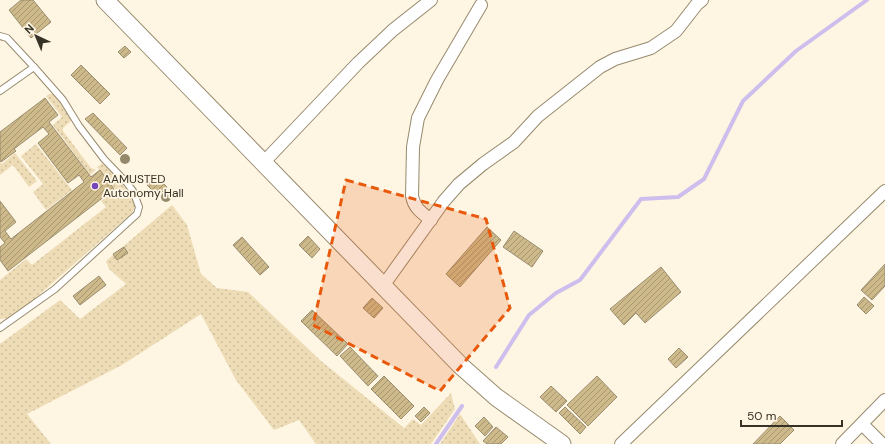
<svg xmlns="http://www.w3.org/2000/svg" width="885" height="444" font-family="'DM Sans',sans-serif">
	<defs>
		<pattern id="grass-dots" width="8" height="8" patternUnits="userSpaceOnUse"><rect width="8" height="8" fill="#eddcb6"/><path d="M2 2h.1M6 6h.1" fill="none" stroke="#ccbd9c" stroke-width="1.8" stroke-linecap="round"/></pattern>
		<pattern id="building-hatch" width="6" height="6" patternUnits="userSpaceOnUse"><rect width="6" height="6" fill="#cdb98a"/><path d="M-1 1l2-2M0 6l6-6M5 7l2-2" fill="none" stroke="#a79771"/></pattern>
	</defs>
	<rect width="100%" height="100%" fill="#fef6e3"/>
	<g fill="url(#grass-dots)">
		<path d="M49 94H54L71 115V121L63 128V131L91 168 96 170 90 175 53 125 62 117 46 96Z"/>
		<path d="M36 144 72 190 46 210 33 192 43 184 21 156Z"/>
		<path d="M15 153 37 181 29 187 13 165 0 175V162L2 164Z"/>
		<path d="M103 163 107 164 134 200 136 204 132 213 23 309 10 318 0 319V280L26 259 32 265 106 207 101 201 115 189 97 167Z"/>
		<path d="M172 205 187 225 201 274 217 288 248 292 321 361 404 428 413 419 421 425 451 393 455 409 431 444H316L299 420 274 430 236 380 201 314 122 365 27 414 51 444H0V344L60 300 80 319 126 284 109 269 106 261Z"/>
		<path d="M460 414 480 444H440Z"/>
	</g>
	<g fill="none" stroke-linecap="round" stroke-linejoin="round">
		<g stroke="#cdbeed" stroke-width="4">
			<path d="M496 367 529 315 556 293 580 280 641 199 678 197 704 179 743 101 796 51 867 0"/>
			<path d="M436 444 462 406"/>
		</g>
	</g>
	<g fill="url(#building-hatch)" stroke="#9a8e71">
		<path d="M21 0H33L51 22 31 38 9 10Z"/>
		<path d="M125 46 131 52 124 58 118 52Z"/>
		<path d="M81 65 110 94 100 104 71 75Z"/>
		<path d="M45 98 58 115 49 122 91 177 100 170 114 189 8 271 0 260V247L5 243 0 237V201L16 222 5 231 11 239 84 182 79 175 68 183 38 143 49 134 43 127 14 149 16 151 1 162 0 160V132Z"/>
		<path d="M93 113 127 148 120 155 85 119Z"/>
		<path d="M156 176 167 187 158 196 147 185Z"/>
		<path d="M487 227 501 240 460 287 446 274Z"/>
		<path d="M514 231 543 251 532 267 503 247Z"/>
		<path d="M308 236 320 249 312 258 299 245Z"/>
		<path d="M242 237 269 267 260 275 233 245Z"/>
		<path d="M124 247 128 253 117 260 113 254Z"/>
		<path d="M885 264V286L872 300 861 290Z"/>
		<path d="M661 267 681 292 645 323 636 313 624 325 610 309Z"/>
		<path d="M99 276 106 285 80 305 73 296Z"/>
		<path d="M864 297 874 306 866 314 857 305Z"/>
		<path d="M372 298 383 308 374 318 363 308Z"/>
		<path d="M312 310 348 344 337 356 301 321Z"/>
		<path d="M350 347 378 376 368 386 340 356Z"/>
		<path d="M679 348 688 357 676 368 668 359Z"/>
		<path d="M384 376 414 406 401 419 371 389Z"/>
		<path d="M597 376 617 397 588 426 567 405Z"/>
		<path d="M551 386 567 401 556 412 540 397Z"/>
		<path d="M424 407 430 413 421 422 415 416Z"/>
		<path d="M565 407 586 427 580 434 559 413Z"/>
		<path d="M780 416 794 430 780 444H753Z"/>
		<path d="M484 417 493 427 485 436 475 426Z"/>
		<path d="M496 427 508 437 501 444H487L483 441Z"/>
	</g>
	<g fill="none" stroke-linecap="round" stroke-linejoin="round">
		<defs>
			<g id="lane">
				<path d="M0 36 7 38 34 67 0 91"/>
				<path d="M0 328 55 289 137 214 139 207 133 191 127 183 104 159 79 126 63 100 34 67"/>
			</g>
			<g id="street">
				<path d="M264 162 358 63 393 30 431 0"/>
				<path d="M431 220C422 213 414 208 412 196L413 147 418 118 437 80 481 5"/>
				<path d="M383 286 444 201 459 184 483 164 514 142 538 116 600 67 615 59 651 48 676 31 697 4 702 0"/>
				<path d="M862 424 882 444"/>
				<path d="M621 444 885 191"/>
				<path d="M842 444 885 400"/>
			</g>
			<path id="secondary" d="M105 0 461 366 496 397 562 444"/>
		</defs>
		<use href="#lane" stroke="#978a6e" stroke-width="8"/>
		<use href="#street" stroke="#978a6e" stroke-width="14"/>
		<use href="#secondary" stroke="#978a6e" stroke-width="19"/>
		<use href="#lane" stroke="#fff" stroke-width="6"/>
		<use href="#street" stroke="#fff" stroke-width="12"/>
		<use href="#secondary" stroke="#fff" stroke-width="17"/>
	</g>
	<g fill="#94896a">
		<circle cx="125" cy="159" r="5"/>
		<circle cx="166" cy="197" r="5"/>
	</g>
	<path fill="#e8590c" fill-opacity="0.2" stroke="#e8590c" stroke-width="3" stroke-dasharray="8 5" stroke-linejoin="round" d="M346 180 486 219 510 308 440 391 313 325Z"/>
	<circle fill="#7643ba" stroke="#fef6e3" stroke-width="1.5" cx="95" cy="186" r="4"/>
	<g text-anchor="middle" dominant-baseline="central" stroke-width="3.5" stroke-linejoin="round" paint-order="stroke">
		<g font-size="12" fill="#373226" stroke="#fef6e3" text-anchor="start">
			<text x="103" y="179">AAMUSTED<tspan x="103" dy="14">Autonomy Hall</tspan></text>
		</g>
	</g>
	<g transform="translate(36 36) rotate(316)" stroke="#fef6e3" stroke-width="3" paint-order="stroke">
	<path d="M0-3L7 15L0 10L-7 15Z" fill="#373226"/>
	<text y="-6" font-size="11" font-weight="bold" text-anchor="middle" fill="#373226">N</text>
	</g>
	<path d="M741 420v6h101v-6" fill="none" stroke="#373226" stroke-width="2"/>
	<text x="747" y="420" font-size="12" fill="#373226" stroke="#fef6e3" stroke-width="3" paint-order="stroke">50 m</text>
</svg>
